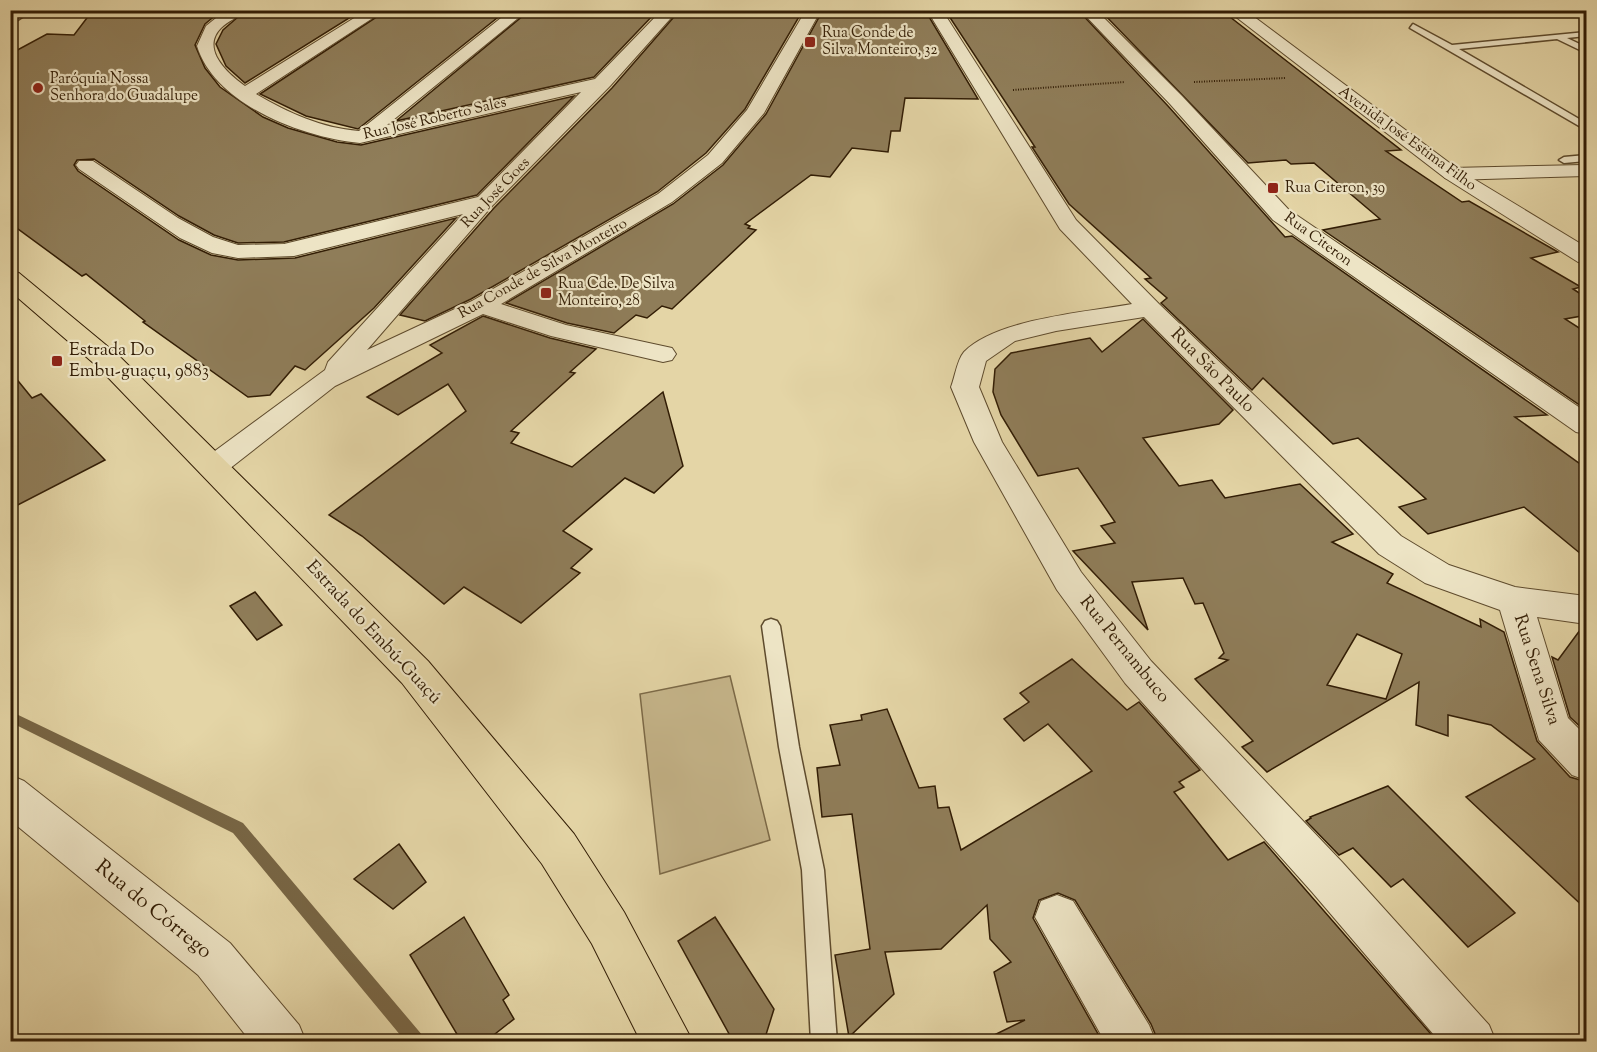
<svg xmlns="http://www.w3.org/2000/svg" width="1597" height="1052" font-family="'Sorts Mill Goudy',serif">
	<rect width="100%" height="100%" fill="#e4d5a6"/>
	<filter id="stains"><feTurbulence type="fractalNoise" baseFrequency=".00333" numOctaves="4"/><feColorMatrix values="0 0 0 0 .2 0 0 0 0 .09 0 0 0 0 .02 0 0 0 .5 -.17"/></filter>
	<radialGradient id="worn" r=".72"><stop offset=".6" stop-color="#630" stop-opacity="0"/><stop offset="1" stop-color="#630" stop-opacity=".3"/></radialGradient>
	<path fill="#c6b68b" stroke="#7c6a48" stroke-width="1.5" d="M730 676 770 840 660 874 640 694Z"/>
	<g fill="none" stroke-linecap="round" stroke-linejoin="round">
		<path fill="#786645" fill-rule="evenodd" d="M10 711 243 823 423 1036 425 1042H406L233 833 10 722Z"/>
	</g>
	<g fill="#8f7d59" stroke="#321d05" stroke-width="1.5" fill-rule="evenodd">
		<path d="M93 10H222L205 24 195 45 205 68 220 87 263 117 288 128 337 142 361 145 574 96 477 195 284 242 238 243 214 235 179 216 94 159 77 160 74 165 78 171 179 240 211 255 238 260 295 258 456 218 374 308 305 370 295 366 270 395 248 397 143 322 145 321 86 274 82 276 10 223V54L47 34 74 35Z"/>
		<path d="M246 10H362L245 83 226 66 216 44 223 30Z"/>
		<path d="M387 10H507L358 129 306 116 260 94Z"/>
		<path d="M530 10H658L594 77 396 121Z"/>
		<path d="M680 10H803L745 109 706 153 657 192 471 299 425 321 400 315 494 208 612 88Z"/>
		<path d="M823 10H925L978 99 905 98 900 131H891L888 152 852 148 830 177 811 175 745 224 750 226 748 228 756 230 672 309 662 306 647 318 636 315 614 333 567 323 506 303 673 204 723 165 766 114Z"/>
		<path d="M945 10H1078L1168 106 1285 237 1292 236 1547 415 1515 417 1587 469V559L1524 507 1428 534 1399 507 1426 499 1358 438 1333 444 1263 378 1252 390 1161 303 1167 298 1145 279 1151 278 1069 204 1032 147H1035Z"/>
		<path d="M1100 10H1221L1401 150 1386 151 1462 202 1469 201 1558 252 1531 258 1581 287 1573 289 1587 298V315L1565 319 1587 333V357L1580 359 1587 364V410L1323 230 1380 219 1314 163 1291 164 1286 160 1248 163Z"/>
		<path d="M483 316 550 338 596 349 570 372 575 373 511 431 519 433 511 443 572 467 663 392 683 466 654 493 625 478 563 531 592 549 571 568 580 573 521 623 464 587 444 604 362 536 329 515 466 411 448 384 398 415 367 397 442 353 430 345Z"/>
		<path d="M1143 319 1233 410 1219 424 1143 438 1179 486 1212 480 1225 498 1300 484 1353 534 1332 542 1393 574 1387 583 1481 627 1480 619 1504 632 1537 741 1570 777 1587 782V910L1466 797 1535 759 1491 725 1448 715V736L1416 725 1419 682 1267 772 1242 747 1253 741 1195 679 1228 660 1219 658 1224 653 1203 603 1195 604 1183 578 1132 582 1148 630 1073 551 1115 543 1101 526 1115 522 1078 468 1038 476 1001 415 993 392 995 369 1011 353 1090 338 1102 352ZM1357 634 1402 654 1386 699 1327 685Z"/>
		<path d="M10 371 32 398 41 394 105 460 10 509Z"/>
		<path d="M255 592 282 625 257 640 230 606Z"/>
		<path d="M1583 626H1587V733L1570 717 1552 657 1558 660Z"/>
		<path d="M1072 659 1127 710 1139 702 1200 770 1179 782 1184 787 1174 792 1228 860 1264 842 1437 1041H1158L1151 1024 1075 900 1058 893 1039 900 1033 918 1102 1041H982L1025 1020 1007 1022 994 972 1011 962 990 939 987 905 941 949 885 952 894 994 849 1037 835 955 870 949 852 814 822 817 817 768 840 765 830 725 862 720 861 715 887 709 919 788 935 786 938 808 949 807 961 850 1092 771 1048 724 1024 741 1004 719 1029 702 1020 693Z"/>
		<path d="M1388 786 1515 913 1468 947 1403 879 1391 887 1353 848 1339 855 1306 821 1311 818 1310 817Z"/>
		<path d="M399 844 426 882 393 909 354 879Z"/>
		<path d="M464 917 509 995 503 1000 514 1019 486 1041H461L410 955Z"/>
		<path d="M715 917 774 1009 764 1041H733L678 941Z"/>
	</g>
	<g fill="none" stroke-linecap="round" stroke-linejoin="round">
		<defs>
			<g id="service">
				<path d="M23 10H33L10 25V19Z"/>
				<path d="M1413 24 1452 45 1586 32V36L1567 38 1586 47V53L1557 39 1459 49 1586 123V130L1410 28Z"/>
				<path d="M1586 155V161L1564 163 1559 160 1564 157Z"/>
				<path d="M771 619 777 621 780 626 799 747 824 870 837 1042H811L802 870 779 747 762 626 765 621Z"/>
			</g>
			<g id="minor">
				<path d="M226 10H244C238 18 228 21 221 28 200 49 228 74 245 86L367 10H385L256 94C289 113 321 128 359 131L511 10H528L387 125 595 79 662 10H678L610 86 492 206 367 350 472 301 658 194 708 155 747 110 806 10H821L764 113 722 163 672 202 501 304 566 325 672 348 676 354 672 360 663 362 551 336 483 314 335 386 224 473 214 476 204 473 199 466 204 459 325 370 328 362 463 214 294 256 238 258 212 253 180 238 79 169 76 165 79 161H93L178 218 213 237 238 245 284 244 478 197 581 92 360 143C304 138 215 105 197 46L206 26Z"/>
				<path d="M927 10H942L1076 220 1159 304 1401 536 1449 565 1515 587 1586 596V624L1537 617 1568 718 1586 736V780L1572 775 1539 740 1500 610 1425 583 1379 554 1144 317 1056 331 1015 341 986 361 979 387 1002 442 1081 572 1151 661 1342 862 1489 1025 1496 1042H1440L1312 892 1125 683 1057 590 974 442 951 387C955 377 957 360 964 352 996 319 1087 312 1132 304L1060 229Z"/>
				<path d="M1080 10H1096L1182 96 1289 210 1586 412V434L1576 432 1273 220 1170 104Z"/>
				<path d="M1583 165 1586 166V176L1452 180 1445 178 1442 174 1445 170 1452 168Z"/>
				<path d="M10 775 24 781 230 943 299 1025 306 1042H251L198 975 10 820Z"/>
				<path d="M1057 895 1073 901 1149 1025 1156 1042H1105L1035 917 1041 901Z"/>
			</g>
			<path id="tertiary" d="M1227 10H1245L1459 170 1586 247V264L1578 262 1445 178Z"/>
			<path id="primary" d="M10 271 19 273 118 355 428 661 574 834 624 912 693 1042H641L592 944 542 864 402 683 98 367 10 291Z"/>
		</defs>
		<use href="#service" stroke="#5e4b2d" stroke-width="3"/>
		<use href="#minor" stroke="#5e4b2d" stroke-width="2"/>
		<use href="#tertiary" stroke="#5e4b2d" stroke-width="2"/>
		<use href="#primary" stroke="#321d05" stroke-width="2"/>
		<g stroke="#321d05" stroke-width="2" stroke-dasharray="1 1.5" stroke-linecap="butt">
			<path d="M1194 82 1285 78"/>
			<path d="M1013 90 1125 82"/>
		</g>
		<use href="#service" fill="#ede4c5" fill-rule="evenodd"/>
		<use href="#minor" fill="#ede4c5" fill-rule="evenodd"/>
		<use href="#tertiary" fill="#ede4c5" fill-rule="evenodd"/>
		<use href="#primary" fill="#e4d5a6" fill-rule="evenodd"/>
	</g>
	<g fill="#8f2418" stroke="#ede4c5" stroke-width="2">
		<rect x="804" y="36" width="12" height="12" rx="3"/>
		<circle cx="38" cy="88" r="6"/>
		<rect x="1267" y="182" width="12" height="12" rx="3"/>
		<rect x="540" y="287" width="12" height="12" rx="3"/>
		<rect x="51" y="355" width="12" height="12" rx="3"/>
	</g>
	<g text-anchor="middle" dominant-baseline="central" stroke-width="4.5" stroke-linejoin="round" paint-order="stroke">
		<g font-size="15" fill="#321d05" stroke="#ede4c5" text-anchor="start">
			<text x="822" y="33">Rua Conde de<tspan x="822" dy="17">Silva Monteiro, 32</tspan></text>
			<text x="50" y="79">Paróquia Nossa<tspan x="50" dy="17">Senhora do Guadalupe</tspan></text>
			<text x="1285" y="188">Rua Citeron, 39</text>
			<text x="558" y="284">Rua Cde. De Silva<tspan x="558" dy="17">Monteiro, 28</tspan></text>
		</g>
		<g font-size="15" fill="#321d05" stroke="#ede4c5">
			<text transform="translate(435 119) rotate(-13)">Rua José Roberto Sales</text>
			<text transform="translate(1407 139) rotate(36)">Avenida José Estima Filho</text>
			<text transform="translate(496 193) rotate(-46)">Rua José Goes</text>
			<text transform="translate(1318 240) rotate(36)">Rua Citeron</text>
			<text transform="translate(543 269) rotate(-29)">Rua Conde de Silva Monteiro</text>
		</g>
		<g font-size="18" fill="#321d05" stroke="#ede4c5" text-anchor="start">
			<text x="69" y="351">Estrada Do<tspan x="69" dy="21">Embu-guaçu, 9883</tspan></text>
		</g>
		<g font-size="18" fill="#321d05" stroke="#ede4c5">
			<text transform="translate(1212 371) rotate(45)">Rua São Paulo</text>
			<text transform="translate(373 633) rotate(47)">Estrada do Embú-Guaçú</text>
			<text transform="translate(1124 650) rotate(51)">Rua Pernambuco</text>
			<text transform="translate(1536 670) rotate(72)">Rua Sena Silva</text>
		</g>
		<g font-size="21" fill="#321d05" stroke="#ede4c5">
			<text transform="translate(153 910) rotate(39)">Rua do Córrego</text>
		</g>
	</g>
	<rect width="1597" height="1052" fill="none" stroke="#e4d5a6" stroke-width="36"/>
	<rect x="12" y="12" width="1573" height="1028" fill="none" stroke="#321d05" stroke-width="3"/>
	<rect x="18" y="18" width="1561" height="1016" fill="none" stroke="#321d05" stroke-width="1.5"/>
	<rect width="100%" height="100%" filter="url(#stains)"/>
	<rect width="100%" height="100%" fill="url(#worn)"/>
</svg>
